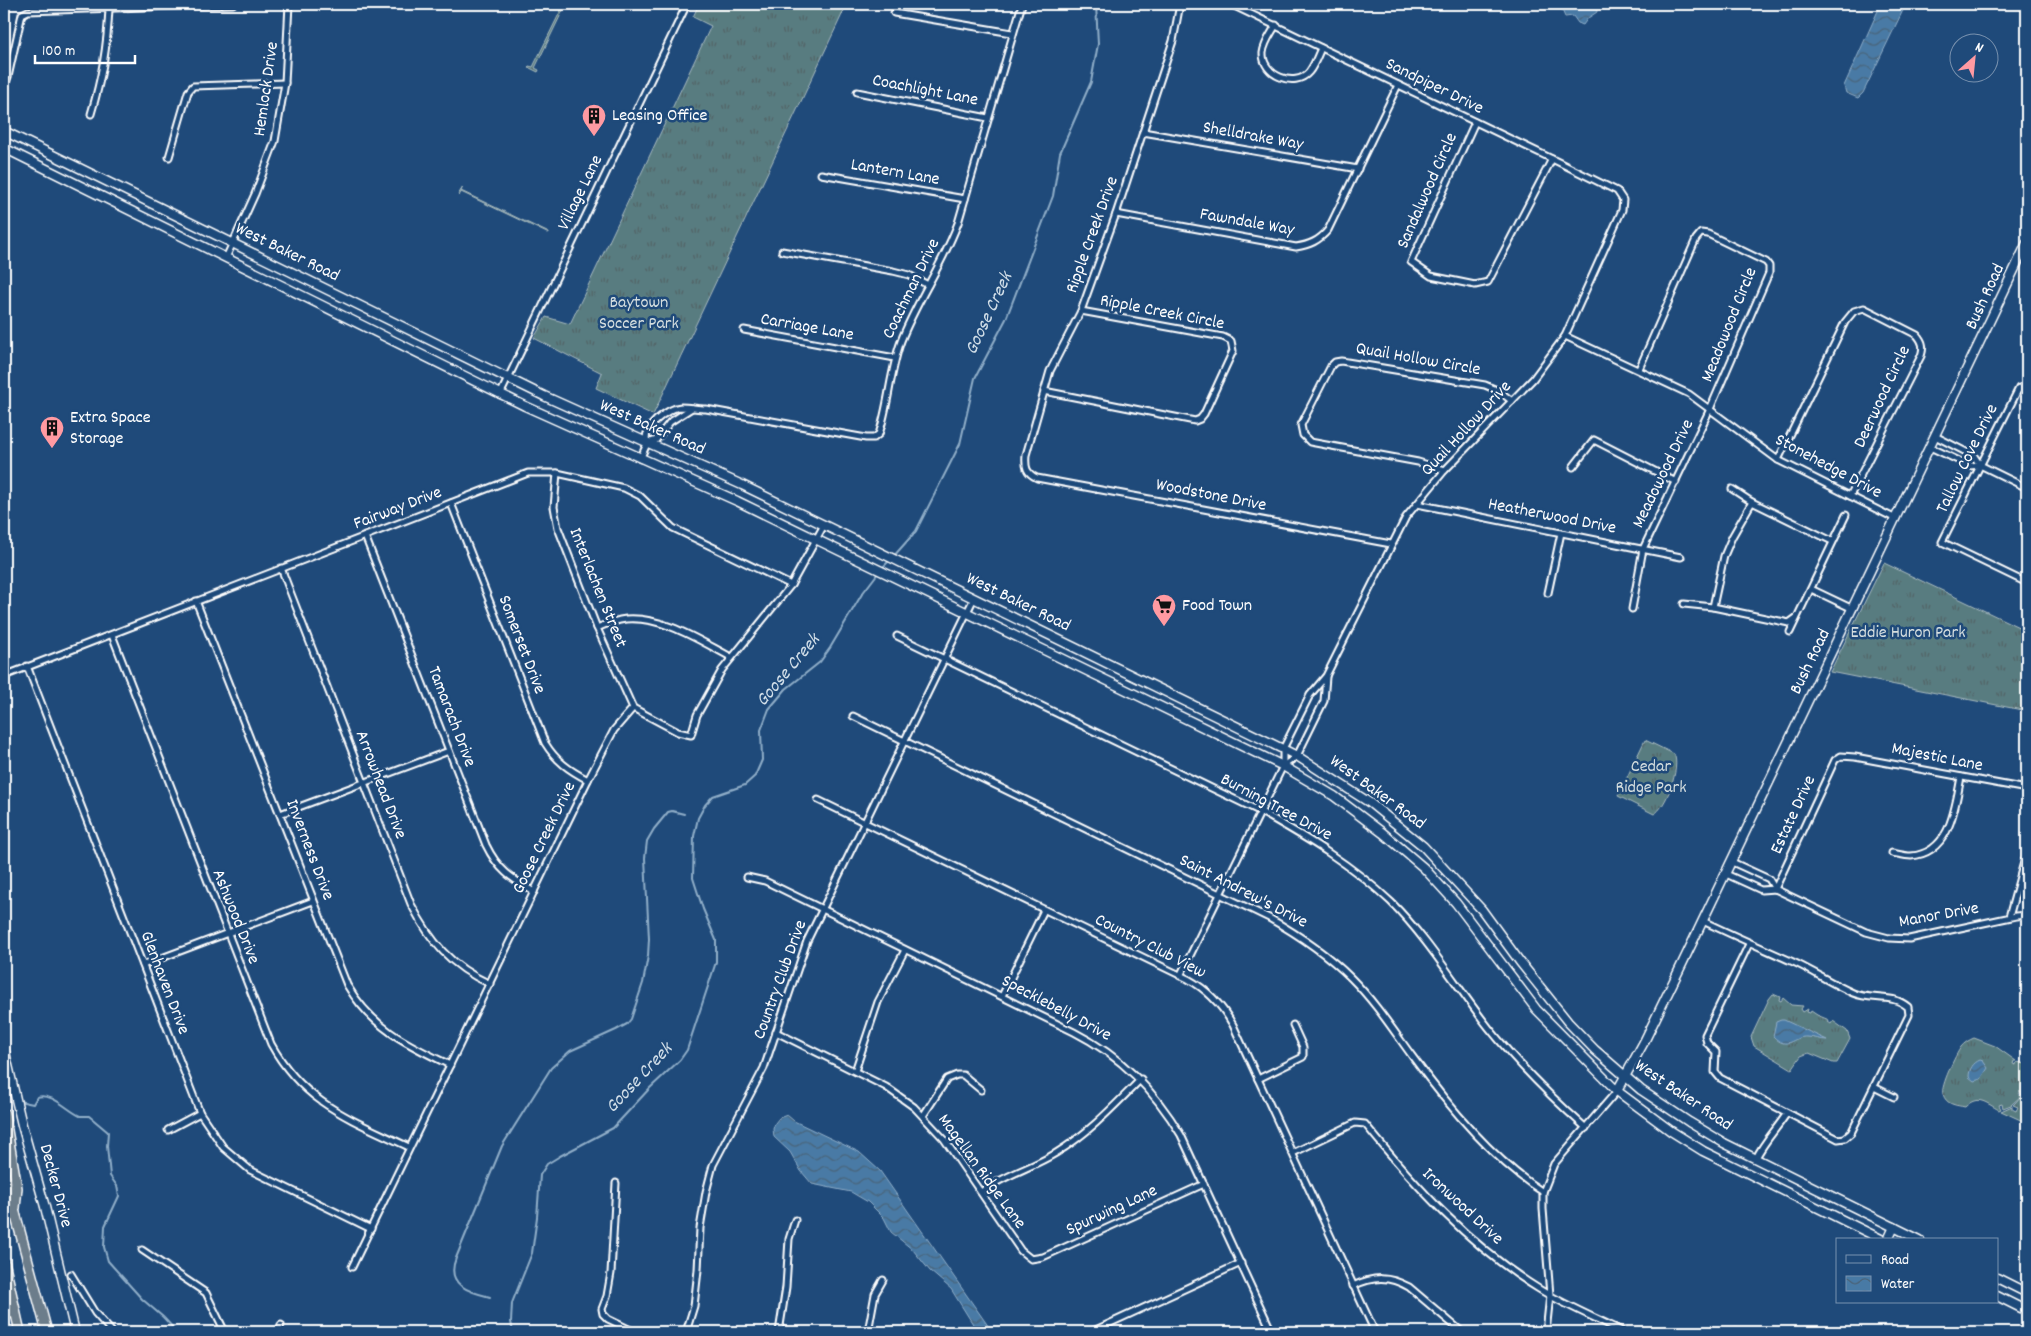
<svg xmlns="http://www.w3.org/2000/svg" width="2031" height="1336" font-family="Dekko,sans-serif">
	<defs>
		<pattern id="grass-tufts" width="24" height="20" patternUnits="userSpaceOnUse" patternTransform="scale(1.25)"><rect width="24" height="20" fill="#587b80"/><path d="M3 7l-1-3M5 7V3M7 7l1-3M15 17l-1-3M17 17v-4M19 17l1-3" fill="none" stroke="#526466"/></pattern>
		<pattern id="water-waves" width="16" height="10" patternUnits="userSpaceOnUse" patternTransform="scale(1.25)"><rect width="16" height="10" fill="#487aa5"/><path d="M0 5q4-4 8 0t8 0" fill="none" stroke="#4a6378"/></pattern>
	</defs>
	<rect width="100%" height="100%" fill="#1f4a7a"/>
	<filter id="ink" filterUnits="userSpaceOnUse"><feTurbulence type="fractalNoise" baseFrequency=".02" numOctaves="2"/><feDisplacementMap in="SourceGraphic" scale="10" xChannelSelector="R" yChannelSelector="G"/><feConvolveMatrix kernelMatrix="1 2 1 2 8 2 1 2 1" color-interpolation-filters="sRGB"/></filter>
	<g filter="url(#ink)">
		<g fill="url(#grass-tufts)" stroke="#acbdc0">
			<path d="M564 4H566L535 68 539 70 538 72 528 67 529 66 533 67Z"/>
			<path d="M699 4H847L653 415 596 388 602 373 534 338 546 317 570 324 711 26 693 17Z"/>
			<path d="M463 187 461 191 549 233V234L461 192 459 196 458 195Z"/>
			<path d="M1884 563 2027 631V711L1830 672Z"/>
			<path d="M1645 740 1674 754C1681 767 1666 808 1654 814L1618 796Z"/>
			<path d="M1773 994 1780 997 1779 1000 1781 1001 1783 998 1791 1005 1803 1006 1801 1009 1803 1012 1808 1009 1807 1012 1810 1013 1811 1011 1817 1015 1829 1020 1828 1022 1831 1024 1833 1021 1847 1031 1850 1039 1837 1063H1833L1809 1053 1801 1056 1792 1069 1754 1046 1751 1037 1769 999Z"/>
			<path d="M1974 1038 1995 1046 2016 1061H2014L2013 1064 2016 1065 2017 1062 2027 1064V1084L2022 1095 2020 1091 2018 1094 2021 1096 2011 1105 2003 1108 2002 1104 1999 1105 2001 1109 1999 1110C1986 1103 1978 1094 1965 1107 1956 1105 1946 1105 1943 1094 1940 1087 1956 1054 1961 1047 1964 1043 1969 1040 1974 1038Z"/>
			<path d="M2027 1090V1123L2001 1111 2012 1106V1109L2016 1111 2018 1107 2013 1105Z"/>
		</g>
		<g fill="url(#water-waves)" stroke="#91afc9">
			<path d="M1563 4H1596L1597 12 1588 18 1583 25 1578 23 1573 16 1565 17 1562 10Z"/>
			<path d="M1881 4H1906L1863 93 1858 98 1846 93 1844 86Z"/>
			<path d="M1781 1020H1784L1827 1040C1821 1040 1814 1037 1807 1037 1792 1036 1788 1052 1773 1036L1776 1022Z"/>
			<path d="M1980 1060 1983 1061 1988 1068 1981 1079 1974 1081 1969 1077C1969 1069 1973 1063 1980 1060Z"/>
			<path d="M787 1115 794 1121 859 1152 880 1171 991 1330 987 1332H979L976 1329 951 1289 930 1271 913 1250 891 1232 884 1218 868 1202 851 1192 812 1184 801 1171 790 1152 774 1137 773 1129 775 1123 779 1118Z"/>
		</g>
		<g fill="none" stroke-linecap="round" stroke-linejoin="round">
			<g stroke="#91afc9" stroke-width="2">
				<path d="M893 557 916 531 960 444 975 378 1006 319 1053 196 1060 153 1091 82 1098 44 1096 4"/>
				<path d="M881 569 890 560"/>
				<path d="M19 1101 33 1104 37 1097C52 1092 68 1111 80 1116H89L108 1132 107 1146 110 1176 117 1186 119 1196 105 1226 104 1247 108 1261 142 1299 163 1317 177 1332"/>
				<path d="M490 1297C469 1292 445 1285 456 1258L502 1146 551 1068 570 1051 616 1030 627 1024 631 1019 643 983 648 956 649 939 645 858 647 841 654 829 668 812 672 811 684 814"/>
				<path d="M513 1332 511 1322 512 1303 532 1253 537 1217 540 1175 547 1164 560 1156 613 1128 650 1088 680 1060 687 1050 716 962V940L703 909 693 878 694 836 698 818 705 805 713 796 745 785 755 776 762 760 761 730 769 709 786 689 820 662 830 648 862 594 878 573"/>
			</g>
			<defs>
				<g id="street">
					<path d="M1180 4 1173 41 1116 214 1081 311 1050 371 1026 455C1025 467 1026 473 1037 478L1391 544"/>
					<path d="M894 13 1012 33"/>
					<path d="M1276 25C1271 34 1264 43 1263 53 1262 75 1295 89 1309 72 1314 66 1318 55 1321 48"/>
					<path d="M4 88 8 77 22 14 28 11 233 4"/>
					<path d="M857 92 988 118"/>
					<path d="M91 114C102 77 107 48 109 9"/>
					<path d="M1475 122 1411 262 1431 276 1475 285 1488 282 1552 159"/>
					<path d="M1143 132 1358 169"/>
					<path d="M169 157 188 92 193 86 285 83"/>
					<path d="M821 174 965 199"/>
					<path d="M1116 214 1296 247C1309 245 1319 241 1328 230L1398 85"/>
					<path d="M782 251 893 271 909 275 928 285"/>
					<path d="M226 258 255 194 275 141 285 83 289 4"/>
					<path d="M744 330 895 358"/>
					<path d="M1565 336 1689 394 1778 460 1896 519"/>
					<path d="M1044 391 1195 421 1200 419 1204 414 1233 351 1231 341 1223 337 1081 311"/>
					<path d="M2027 392 2019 388 1942 542 2027 583"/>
					<path d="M500 395 687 4"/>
					<path d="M1935 436 1974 456 1980 465"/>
					<path d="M648 443 656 440 670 422 692 408"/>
					<path d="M1930 447 1970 466 1980 465 2027 488"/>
					<path d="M640 459 647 444C641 428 667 408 681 407 689 407 698 409 706 409L866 438H874L879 434C889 404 890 371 901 341 917 300 943 264 958 223L1022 4"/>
					<path d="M1778 460 1845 322 1854 311 1864 308 1917 335C1923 342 1924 347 1921 356L1850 496"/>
					<path d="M1573 467 1594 440 1676 482"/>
					<path d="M1445 470 1418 462 1310 442 1303 435 1301 425 1331 366 1335 362 1341 361 1485 385 1499 391 1512 401"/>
					<path d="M557 473 554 507 558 528 597 628 633 708"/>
					<path d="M1732 489 1752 502 1832 541"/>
					<path d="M451 503 545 743C556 761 569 770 588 780"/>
					<path d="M1417 504 1681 557"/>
					<path d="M365 536 486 845C498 870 511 878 534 892"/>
					<path d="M281 568 411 904C431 942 450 966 490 984"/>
					<path d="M1811 589 1853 609"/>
					<path d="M1548 593 1561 533"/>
					<path d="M196 601 347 985C372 1028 407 1044 450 1065"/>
					<path d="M1684 604 1713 607 1789 623 1796 618"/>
					<path d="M1713 607 1724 556 1732 537 1752 502"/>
					<path d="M1632 609 1643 549 1710 409 1769 273V266L1766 262 1708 234 1701 233 1696 239 1639 369"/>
					<path d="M597 628C606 624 616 620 626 619 663 616 700 641 731 657"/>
					<path d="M1790 632 1846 515"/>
					<path d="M112 635 271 1044C304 1104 351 1119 409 1147"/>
					<path d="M897 636 1261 812C1307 838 1352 865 1391 902 1429 940 1456 986 1489 1028 1518 1064 1551 1097 1586 1128"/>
					<path d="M27 666 200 1113 223 1147 250 1170 371 1229"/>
					<path d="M4 676 528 473H557L624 488 640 496 673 528 791 585"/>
					<path d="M853 716 1269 918C1299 935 1327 954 1351 978 1375 1002 1393 1030 1412 1056 1446 1103 1494 1161 1543 1192"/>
					<path d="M1283 766 1297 756 1324 701 1326 677"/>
					<path d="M818 800 1188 979C1208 990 1222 1005 1233 1025L1375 1332"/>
					<path d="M280 814 449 751"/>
					<path d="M1892 853C1898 854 1905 856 1911 856 1951 853 1955 807 1961 777"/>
					<path d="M1732 862 1769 879 1775 889"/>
					<path d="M1726 874 1761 890 1775 889 1866 932 1889 938 1909 939 2016 916 2027 915"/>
					<path d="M747 877 765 881 1074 1032C1121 1056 1154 1090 1181 1135L1272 1332"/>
					<path d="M1775 889 1835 760 1841 756 1855 757 2027 789"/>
					<path d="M2009 917 2027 851"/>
					<path d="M1703 921C1732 935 1762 948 1791 961 1812 970 1832 984 1853 993 1871 1001 1892 993 1908 1007L1909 1015 1851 1133 1845 1138 1838 1139 1720 1078 1715 1072 1716 1052 1707 1043 1705 1035 1749 944"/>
					<path d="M143 965 313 901"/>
					<path d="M1180 976 1283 766V749L1310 695 1326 676 1406 517 1445 470 1533 379 1565 336 1622 210 1623 200 1617 191 1542 154 1230 4"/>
					<path d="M1002 996 1044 910"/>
					<path d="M776 1032 886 1087 914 1107 944 1139 1021 1251 1031 1259 1043 1257 1204 1184"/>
					<path d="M855 1071 878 1002 905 950"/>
					<path d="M1258 1079 1303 1057V1047L1293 1025"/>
					<path d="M1874 1087 1894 1097"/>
					<path d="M923 1116 947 1079 957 1075H963L981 1090"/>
					<path d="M168 1130 200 1113"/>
					<path d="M1293 1153 1355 1123 1365 1124C1415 1186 1471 1247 1539 1289 1566 1306 1596 1318 1624 1332"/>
					<path d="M1756 1158C1765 1140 1776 1130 1787 1113"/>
					<path d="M616 1183 611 1273 607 1296 602 1309 603 1314 608 1319 635 1332"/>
					<path d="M981 1192C1004 1175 1032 1168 1056 1153 1089 1133 1114 1106 1141 1079"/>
					<path d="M142 1250 206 1293 225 1332"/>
					<path d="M352 1267 588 780 614 730 633 708 678 732 691 735 697 715 722 670 791 585 824 525"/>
					<path d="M71 1274 95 1313 112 1332"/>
					<path d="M1353 1286C1374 1276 1389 1276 1409 1287L1462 1332"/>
					<path d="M1736 1331V1332"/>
					<path d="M278 1332 281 1325"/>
					<path d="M686 1332 694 1306 698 1270 700 1228 706 1192 713 1165 764 1068 807 941 974 598"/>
					<path d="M779 1332 786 1287 789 1239 795 1220"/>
					<path d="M868 1332 875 1294 883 1280"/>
					<path d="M1091 1332 1241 1263"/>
					<path d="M1546 1332 1550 1295 1543 1209V1192L1554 1164 1617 1091"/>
				</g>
				<g id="secondary">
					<path d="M4 131 544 396 742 485 1297 756 1370 803 1423 846 1482 910 1520 962 1568 1022 1595 1050 1641 1090 1689 1122 1724 1143 1920 1240"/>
					<path d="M4 148 525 406 737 501 1283 766 1334 796 1383 833 1424 868 1456 903 1536 1009 1617 1091 1671 1131 1703 1151 1883 1240"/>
					<path d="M4 1048 22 1125 45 1207 75 1332"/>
					<path d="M1617 1091 1644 1042 1683 962 2027 243"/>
					<path d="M1888 1240 1894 1227"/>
					<path d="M1997 1278 2027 1293"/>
					<path d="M1997 1296 2027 1311"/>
				</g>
				<g id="highway">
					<path d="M4 1113 17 1188 15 1208"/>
					<path d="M4 1172 47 1332"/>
					<path d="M4 1261 20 1332"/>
					<path d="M4 1295 10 1313"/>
				</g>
			</defs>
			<use href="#street" stroke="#fff" stroke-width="9"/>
			<use href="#secondary" stroke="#fff" stroke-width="11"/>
			<use href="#highway" stroke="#fff" stroke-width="12"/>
			<use href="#street" stroke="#1f4a7a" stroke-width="5"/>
			<use href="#secondary" stroke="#1f4a7a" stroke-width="8"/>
			<use href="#highway" stroke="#6c7d8b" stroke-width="9"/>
		</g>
	</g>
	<defs>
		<symbol id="building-pin" viewBox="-11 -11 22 30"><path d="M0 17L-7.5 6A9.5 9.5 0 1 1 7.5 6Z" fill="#ff9aa2" stroke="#1f4a7a"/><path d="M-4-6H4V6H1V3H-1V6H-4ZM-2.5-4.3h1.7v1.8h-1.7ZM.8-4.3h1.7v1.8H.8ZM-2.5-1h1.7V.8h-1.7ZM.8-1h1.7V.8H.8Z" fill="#111"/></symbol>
		<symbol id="supermarket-pin" viewBox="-11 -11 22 30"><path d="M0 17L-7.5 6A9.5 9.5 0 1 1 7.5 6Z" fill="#ff9aa2" stroke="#1f4a7a"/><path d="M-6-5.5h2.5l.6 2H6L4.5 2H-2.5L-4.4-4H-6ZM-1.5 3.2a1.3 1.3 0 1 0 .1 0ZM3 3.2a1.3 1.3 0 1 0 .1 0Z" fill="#111"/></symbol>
	</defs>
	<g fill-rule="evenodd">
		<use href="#building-pin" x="580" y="102" width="28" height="38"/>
		<use href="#building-pin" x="38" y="414" width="28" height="38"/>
		<use href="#supermarket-pin" x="1150" y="592" width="28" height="38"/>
	</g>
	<g text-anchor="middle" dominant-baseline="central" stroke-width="5" stroke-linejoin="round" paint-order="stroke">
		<g font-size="18" fill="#fff" stroke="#1f4a7a">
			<text transform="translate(1434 87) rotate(26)">Sandpiper Drive</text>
			<text transform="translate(267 89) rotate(-82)">Hemlock Drive</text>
			<text transform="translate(925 91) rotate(11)">Coachlight Lane</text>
			<text transform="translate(1253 137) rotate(10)">Shelldrake Way</text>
			<text transform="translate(895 173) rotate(10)">Lantern Lane</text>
			<text transform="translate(1428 191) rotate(-66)">Sandalwood Circle</text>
			<text transform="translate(581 193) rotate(-64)">Village Lane</text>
			<text transform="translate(1247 223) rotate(10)">Fawndale Way</text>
			<text transform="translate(1093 235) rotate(-70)">Ripple Creek Drive</text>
			<text transform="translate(287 253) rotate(26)">West Baker Road</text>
			<text transform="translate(912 289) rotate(-64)">Coachman Drive</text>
			<text transform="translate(1986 297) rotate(-65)">Bush Road</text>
			<text transform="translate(1162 313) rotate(11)">Ripple Creek Circle</text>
			<text transform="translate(1730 325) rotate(-68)">Meadowood Circle</text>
			<text transform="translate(807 328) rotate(10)">Carriage Lane</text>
			<text transform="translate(1418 360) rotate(10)">Quail Hollow Circle</text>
			<text transform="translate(1883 397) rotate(-65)">Deerwood Circle</text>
			<text transform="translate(652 428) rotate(24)">West Baker Road</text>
			<text transform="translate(1467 429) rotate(-47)">Quail Hollow Drive</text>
			<text transform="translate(1968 459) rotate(-64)">Tallow Cove Drive</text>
			<text transform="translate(1828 467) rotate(28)">Stonehedge Drive</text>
			<text transform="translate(1664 474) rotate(-64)">Meadowood Drive</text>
			<text transform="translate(1211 496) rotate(11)">Woodstone Drive</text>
			<text transform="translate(398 509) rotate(-21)">Fairway Drive</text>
			<text transform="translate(1552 517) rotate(11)">Heatherwood Drive</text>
			<text transform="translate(597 588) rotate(68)">Interlachen Street</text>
			<text transform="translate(1018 603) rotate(26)">West Baker Road</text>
			<text transform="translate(521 645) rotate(69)">Somerset Drive</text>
			<text transform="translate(1811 662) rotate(-64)">Bush Road</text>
			<text transform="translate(451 717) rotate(69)">Tamarach Drive</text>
			<text transform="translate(1937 758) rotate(11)">Majestic Lane</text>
			<text transform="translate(380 785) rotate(69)">Arrowhead Drive</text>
			<text transform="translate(1377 793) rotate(36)">West Baker Road</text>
			<text transform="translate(1276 808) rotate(28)">Burning Tree Drive</text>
			<text transform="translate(1794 815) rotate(-65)">Estate Drive</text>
			<text transform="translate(545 838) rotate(-64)">Goose Creek Drive</text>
			<text transform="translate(309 850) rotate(69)">Inverness Drive</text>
			<text transform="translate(1243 892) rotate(27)">Saint Andrew's Drive</text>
			<text transform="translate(1939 916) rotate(-10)">Manor Drive</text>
			<text transform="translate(235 917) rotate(68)">Ashwood Drive</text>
			<text transform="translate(1150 947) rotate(27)">Country Club View</text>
			<text transform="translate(781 980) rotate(-70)">Country Club Drive</text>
			<text transform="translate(164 983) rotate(69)">Glenhaven Drive</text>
			<text transform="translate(1056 1009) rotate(28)">Specklebelly Drive</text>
			<text transform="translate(1683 1096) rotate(34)">West Baker Road</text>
			<text transform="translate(981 1172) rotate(54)">Magellan Ridge Lane</text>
			<text transform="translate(55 1186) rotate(75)">Decker Drive</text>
			<text transform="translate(1462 1207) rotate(43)">Ironwood Drive</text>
			<text transform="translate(1112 1211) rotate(-25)">Spurwing Lane</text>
		</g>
		<g font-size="18" fill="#fff" stroke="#1f4a7a" text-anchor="start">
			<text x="612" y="116">Leasing Office</text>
			<text x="70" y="418">Extra Space<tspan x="70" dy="21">Storage</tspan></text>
			<text x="1182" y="606">Food Town</text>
		</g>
		<g font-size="18" fill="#d5dedf" stroke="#1f4a7a">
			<text x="639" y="303">Baytown<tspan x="639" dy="21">Soccer Park</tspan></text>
			<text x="1908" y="633">Eddie Huron Park</text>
			<text x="1651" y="767">Cedar<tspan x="1651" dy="21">Ridge Park</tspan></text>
		</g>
		<g font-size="19" font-style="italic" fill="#d1dee8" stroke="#1f4a7a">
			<text transform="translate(990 314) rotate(-65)">Goose Creek</text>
			<text transform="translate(789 671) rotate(-50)">Goose Creek</text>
			<text transform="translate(640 1079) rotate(-47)">Goose Creek</text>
		</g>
	</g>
	<rect width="2031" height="1336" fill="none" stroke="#1f4a7a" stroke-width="20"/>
	<rect x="10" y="10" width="2011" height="1316" fill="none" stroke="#fff" stroke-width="2" filter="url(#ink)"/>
	<rect x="1836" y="1238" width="162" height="65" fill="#1f4a7a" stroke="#7992af"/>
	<rect x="1846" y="1255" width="25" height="8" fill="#1f4a7a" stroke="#7992af"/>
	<text x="1881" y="1264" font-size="15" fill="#ffffff">Road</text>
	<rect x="1846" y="1276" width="25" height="15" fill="url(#water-waves)" stroke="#7992af"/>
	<text x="1881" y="1288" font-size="15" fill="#ffffff">Water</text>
	<g transform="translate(1974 58) rotate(27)"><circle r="24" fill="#1f4a7a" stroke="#7992af"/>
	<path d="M0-4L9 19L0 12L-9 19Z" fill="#ff9aa2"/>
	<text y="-8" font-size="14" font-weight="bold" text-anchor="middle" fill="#ffffff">N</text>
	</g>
	<path d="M35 55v8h100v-8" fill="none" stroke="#ffffff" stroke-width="2.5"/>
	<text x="42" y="55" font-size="15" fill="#ffffff" stroke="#1f4a7a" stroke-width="4" paint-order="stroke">100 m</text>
</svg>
